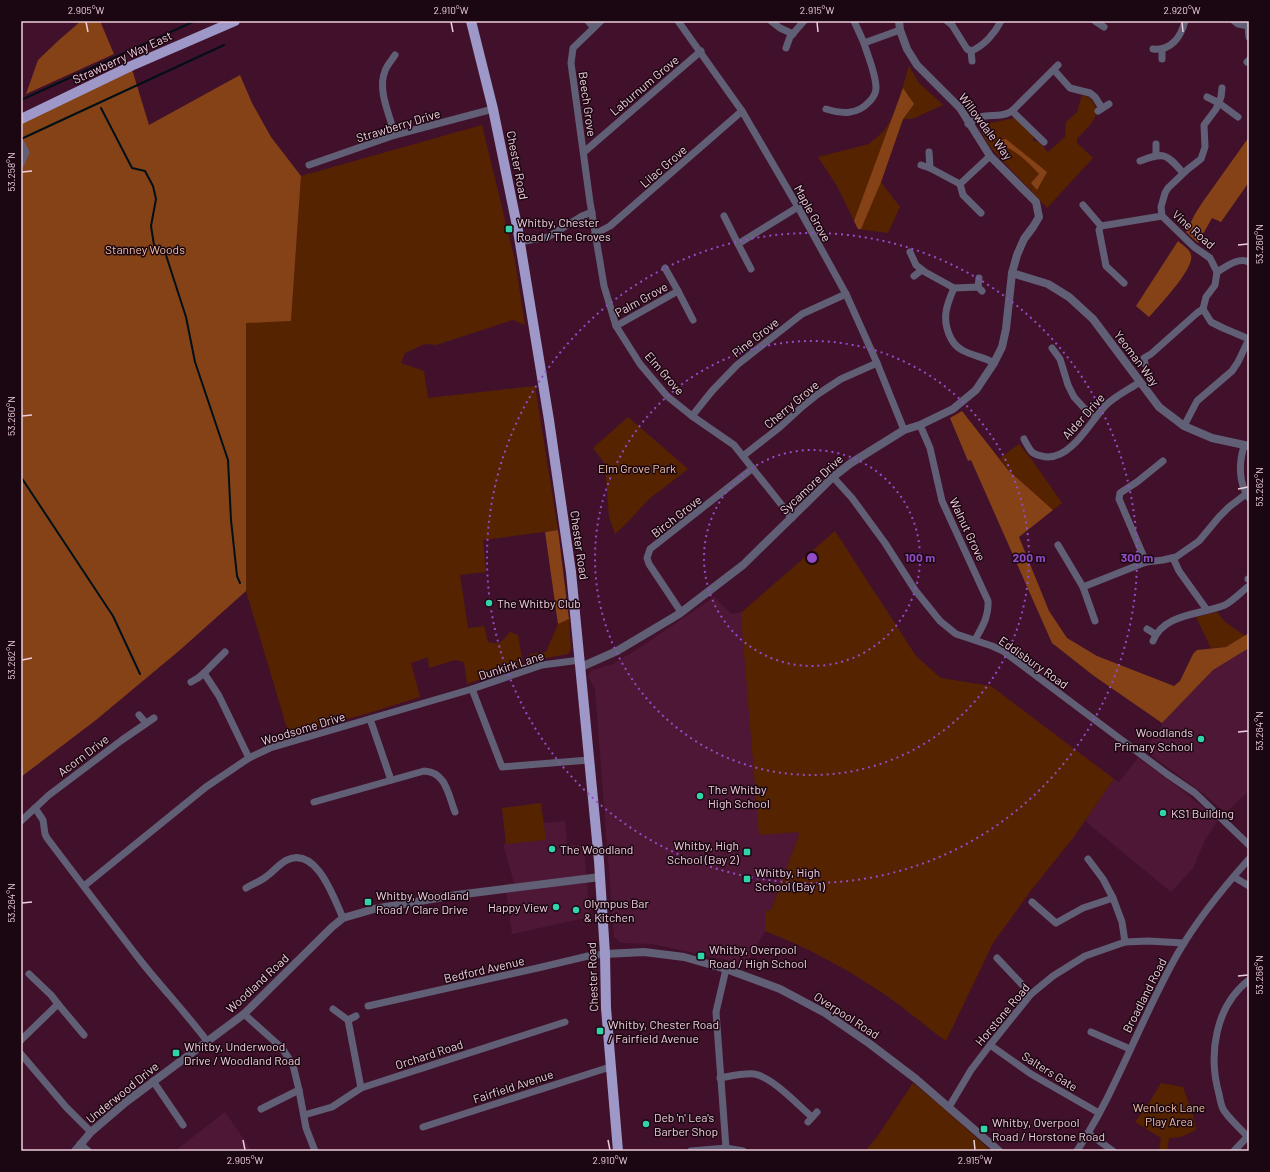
<svg xmlns="http://www.w3.org/2000/svg" width="1270" height="1172" font-family="Barlow,sans-serif">
	<rect width="100%" height="100%" fill="#41112b"/>
	<g fill="#4e1735">
		<path d="M714 597 731 614 742 612 741 615 799 834 771 910 765 911V931L746 964 652 944 621 943 614 937 595 689 588 676 592 670 613 664 639 648Z"/>
		<path d="M1249 648V791L1225 813 1204 794 1144 750 1161 728 1162 723 1213 670Z"/>
		<path d="M1138 758 1183 791 1218 820 1205 840 1193 868 1171 892 1085 821 1114 779 1119 782Z"/>
		<path d="M565 821 567 844 584 846 590 917 512 934 505 884 514 883 503 844 545 839 544 823Z"/>
		<path d="M225 1112 252 1151H175Z"/>
	</g>
	<g fill="#562300">
		<path d="M909 66 919 83 943 105 912 119H903L881 182 900 207 888 233 858 229 837 186 818 157 869 144 884 131 895 113Z"/>
		<path d="M1082 95C1095 97 1100 112 1092 122 1088 128 1082 133 1077 139V143L1093 158 1047 208 990 147 981 131 978 123H990L1015 118 1033 135V141L1039 142 1048 152 1065 137 1066 122 1077 112Z"/>
		<path d="M482 125 515 261 525 325 513 320 436 345 425 344 405 353 401 363 424 371 428 398 535 386 558 530 483 540 486 572 460 575 468 628 484 626 488 642C500 646 503 640 510 632L518 635 523 664 467 684 464 662 455 660 429 668 428 657 411 663 420 697 369 713 289 735 246 591V322L291 321 301 176Z"/>
		<path d="M628 417 688 469 649 499 627 523 615 534 609 517 606 478 603 461 593 448Z"/>
		<path d="M1019 444 1032 460 1062 503 1053 510 1008 470 1000 458Z"/>
		<path d="M835 531 916 656 941 678 991 686 1114 779 1073 838 1032 889 993 943 946 1041C925 1026 906 1009 884 994 847 969 807 947 765 931V911L771 910 799 834 798 832 759 835 741 615 742 612Z"/>
		<path d="M1217 612 1225 622 1245 636 1226 647 1211 648 1196 617Z"/>
		<path d="M569 619 571 649 568 654 531 661 530 654 546 652 558 624Z"/>
		<path d="M541 803 546 840 506 844 502 808Z"/>
		<path d="M913 1083 939 1104 991 1151H865L877 1137Z"/>
		<path d="M1161 1083 1183 1087 1193 1115 1196 1130 1181 1137 1169 1138 1167 1151H1159L1161 1138 1135 1122 1149 1103Z"/>
	</g>
	<g fill="#854216">
		<path d="M81 21H100L114 54 26 94 38 60 59 40Z"/>
		<path d="M131 66 149 125 240 75 252 103 271 137 301 176 291 321 246 323V591L180 650 96 720 21 777V119Z"/>
		<path d="M903 88 914 104 903 119 881 182 861 229H858L854 221Z"/>
		<path d="M1249 137V182L1221 222 1212 218 1198 243 1186 232 1195 214 1202 203Z"/>
		<path d="M1006 139 1047 172 1037 190 1031 183 1039 174C1031 165 1021 155 1010 149 1005 146 1000 145 996 141Z"/>
		<path d="M1178 241C1182 245 1190 249 1191 255 1195 268 1158 307 1149 317L1136 306Z"/>
		<path d="M962 411 1008 470 1053 510 1019 537 1049 611 1067 638 1097 656 1174 686 1180 681 1193 654 1197 650 1226 647 1249 633V648L1213 670 1162 723 1094 676 1052 643 971 460 968 461 950 418Z"/>
		<path d="M558 530 569 619 558 624 545 532Z"/>
	</g>
	<g fill="none" stroke-linecap="round" stroke-linejoin="round">
		<g stroke="#020f16" stroke-width="2">
			<path d="M21 100 195 21"/>
			<path d="M101 108 132 168 145 171 153 186 156 199 151 226 154 245 165 252 186 317 195 362 228 460 231 520 237 576 240 583"/>
			<path d="M21 139 224 45"/>
			<path d="M21 477 113 616 140 674"/>
		</g>
		<g stroke="#615f76" stroke-width="7">
			<path d="M588 21 593 27"/>
			<path d="M601 21 573 48 571 63 590 202 604 286 616 326 640 364 667 396 692 416 734 445 792 518"/>
			<path d="M678 21 742 111 798 207 846 294 877 363 904 430"/>
			<path d="M771 21 780 28 793 34"/>
			<path d="M854 21 864 43"/>
			<path d="M947 21 952 25 967 49 971 51C984 46 995 33 1001 21"/>
			<path d="M1095 21 1104 27"/>
			<path d="M1234 21 1238 24 1249 26"/>
			<path d="M1248 26 1249 37"/>
			<path d="M786 48 790 37 804 21"/>
			<path d="M1153 49C1171 51 1181 37 1185 21"/>
			<path d="M971 51 972 61"/>
			<path d="M1162 59V50"/>
			<path d="M1247 62 1249 60"/>
			<path d="M1054 70 1070 88 1090 93 1095 97 1102 108"/>
			<path d="M1222 88 1221 97 1216 109 1204 125 1205 147 1201 159 1188 169 1168 188 1165 193 1161 207 1162 216 1194 247 1210 258 1217 272 1215 285 1206 297 1203 309 1211 322 1223 328 1249 339"/>
			<path d="M1207 97 1219 103 1238 117"/>
			<path d="M826 109C842 114 857 115 869 102 872 99 876 93 876 88 876 74 868 57 864 43L900 30"/>
			<path d="M1012 111 1044 142"/>
			<path d="M1098 111 1109 104"/>
			<path d="M968 124C972 122 976 118 980 117 991 114 1001 118 1012 111L1058 65"/>
			<path d="M395 135C390 116 377 90 385 71 387 65 392 60 395 55"/>
			<path d="M21 143 26 152 21 164"/>
			<path d="M1156 144V155"/>
			<path d="M584 152 701 51"/>
			<path d="M929 152 930 168"/>
			<path d="M1140 161C1164 152 1166 153 1183 173"/>
			<path d="M309 165 395 135 493 109"/>
			<path d="M921 165 930 168 960 184"/>
			<path d="M1083 205 1101 226"/>
			<path d="M981 213 963 195 960 184 990 156"/>
			<path d="M724 216 738 244"/>
			<path d="M595 234 610 226 742 111"/>
			<path d="M519 242 548 237 582 216 592 212"/>
			<path d="M910 252 916 265 925 272 954 288 978 287 982 291"/>
			<path d="M751 269 738 244 798 207"/>
			<path d="M1217 272C1227 266 1238 257 1249 262"/>
			<path d="M914 276 922 270"/>
			<path d="M1124 283 1106 266 1099 230 1101 226 1162 216"/>
			<path d="M978 287 979 278"/>
			<path d="M954 288C951 295 947 304 946 312 944 325 950 344 962 350 973 356 984 357 994 363"/>
			<path d="M678 291 693 320"/>
			<path d="M616 326 678 291 665 268"/>
			<path d="M1052 348 1060 359 1068 385 1074 397 1084 408 1096 417"/>
			<path d="M1145 364 1144 358 1151 354 1197 313 1203 309"/>
			<path d="M692 416 712 391 737 365 802 314 846 294"/>
			<path d="M920 425 930 448 942 501 988 601C989 617 982 627 975 640"/>
			<path d="M1184 426 1197 401 1232 371 1238 362 1249 339"/>
			<path d="M1024 439C1026 443 1029 449 1032 452 1036 456 1042 456 1047 457 1072 458 1090 422 1105 406 1115 396 1128 390 1140 382"/>
			<path d="M1244 446C1239 462 1238 483 1249 498"/>
			<path d="M743 456 780 427 803 406 818 394 841 379 877 363"/>
			<path d="M833 477 852 498 885 543 915 590 940 621 956 634 992 646 1003 651 1167 774 1195 793 1249 845"/>
			<path d="M1058 545 1083 587 1095 621"/>
			<path d="M1173 558 1179 571 1207 610"/>
			<path d="M1146 562 1119 499 1120 493 1137 482 1163 461"/>
			<path d="M1248 579H1249"/>
			<path d="M1083 587 1146 562 1163 560 1176 557 1199 541 1219 517 1229 507 1246 494"/>
			<path d="M681 612 649 564 647 558 650 549 753 468"/>
			<path d="M1147 629 1155 634"/>
			<path d="M1153 641C1164 613 1201 615 1225 605 1234 600 1241 592 1249 586"/>
			<path d="M204 673 225 652"/>
			<path d="M191 682 198 678 204 673 219 696 249 758"/>
			<path d="M472 689 502 767 589 760"/>
			<path d="M139 715 146 723"/>
			<path d="M370 719 391 780"/>
			<path d="M314 802 424 771C446 772 448 794 455 812"/>
			<path d="M35 808 43 820 45 834 47 838C78 879 109 920 140 960 162 988 186 1013 207 1041"/>
			<path d="M21 821 49 795 122 740 154 718"/>
			<path d="M1088 859 1103 879 1113 898"/>
			<path d="M1234 877 1249 886"/>
			<path d="M84 886 206 787 249 758 270 748 472 689 542 665 580 660"/>
			<path d="M246 888C253 884 261 881 267 876 274 871 279 864 287 860 317 846 334 899 343 918"/>
			<path d="M1032 902 1056 923 1083 908 1113 898 1122 922 1125 942"/>
			<path d="M997 958 1031 994"/>
			<path d="M726 969 716 1012 726 1148"/>
			<path d="M29 974 51 995 58 1004"/>
			<path d="M368 1006 542 967 588 956 605 954"/>
			<path d="M333 1009 348 1020 361 1088"/>
			<path d="M244 1014 282 1048 293 1065 299 1090 306 1128 315 1151"/>
			<path d="M348 1020 356 1016"/>
			<path d="M1091 1032 1130 1049"/>
			<path d="M21 1040 58 1004 84 1035"/>
			<path d="M990 1045 1031 1074 1099 1113"/>
			<path d="M21 1054 66 1107 91 1132"/>
			<path d="M720 1078C731 1076 744 1073 754 1074 771 1076 799 1106 812 1117"/>
			<path d="M153 1081 183 1125"/>
			<path d="M949 1107 971 1070 990 1045 1031 994 1053 976 1085 956 1125 942 1148 941 1184 943"/>
			<path d="M261 1109 299 1090"/>
			<path d="M304 1115 332 1107 361 1088 565 1022"/>
			<path d="M808 1122 817 1112"/>
			<path d="M423 1127 610 1067"/>
			<path d="M1088 1133 1113 1151"/>
			<path d="M1247 1136C1240 1128 1228 1118 1223 1109 1221 1105 1220 1099 1219 1094 1208 1055 1215 1006 1249 980"/>
			<path d="M80 1144 88 1151"/>
			<path d="M691 1151 726 1148 743 1151"/>
			<path d="M1077 1151C1091 1129 1104 1106 1115 1082 1136 1039 1154 995 1178 953 1197 920 1223 888 1249 859"/>
			<path d="M1234 1151 1249 1135"/>
		</g>
		<g stroke="#615f76" stroke-width="8">
			<path d="M1012 273 1048 284 1069 297 1093 319 1159 407 1184 426 1212 438 1249 446"/>
			<path d="M581 667 617 651 679 614 743 565 833 477 851 463 904 430 920 425 953 409 976 390 994 363 1002 347 1006 329 1012 273 1017 255 1024 239 1033 227 1039 217 1036 202 990 156 960 108 917 65 907 49 900 30 899 21"/>
			<path d="M605 954 644 952 684 957 726 969 780 989 825 1013 870 1044 916 1079 999 1151"/>
			<path d="M75 1151 91 1132 126 1102 244 1014 332 927 343 918 374 909 449 896 600 877"/>
		</g>
		<g stroke="#9d98c7" stroke-width="10">
			<path d="M471 21 493 109 518 231 549 420 571 572 599 861 605 954 606 1008 618 1151"/>
			<path d="M21 119 131 66 235 21"/>
		</g>
	</g>
	<path fill="none" stroke="#edcddb" stroke-width="1.5" d="M86 22 88 32M451 22 453 32M817 22 818 32M1182 22 1183 32M22 172 32 171M1238 245 1248 244M22 416 32 415M1238 489 1248 487M22 660 32 658M1238 732 1248 731M22 903 32 902M1238 976 1248 975M243 1140 245 1150M608 1140 610 1150M974 1140 975 1150"/>
	<g fill="none" stroke="#924cc5" stroke-width="2" stroke-dasharray="2 4">
		<circle cx="812" cy="558" r="108"/>
		<circle cx="812" cy="558" r="217"/>
		<circle cx="812" cy="558" r="325"/>
	</g>
	<g fill="#31d4a9" stroke="#1b0711" stroke-width="1.5">
		<rect x="505" y="225" width="8" height="8" rx="2"/>
		<circle cx="489" cy="603" r="4"/>
		<circle cx="1201" cy="739" r="4"/>
		<circle cx="700" cy="796" r="4"/>
		<circle cx="1163" cy="813" r="4"/>
		<circle cx="552" cy="849" r="4"/>
		<rect x="743" y="848" width="8" height="8" rx="2"/>
		<rect x="743" y="875" width="8" height="8" rx="2"/>
		<rect x="364" y="898" width="8" height="8" rx="2"/>
		<circle cx="556" cy="907" r="4"/>
		<circle cx="576" cy="910" r="4"/>
		<rect x="697" y="952" width="8" height="8" rx="2"/>
		<rect x="596" y="1027" width="8" height="8" rx="2"/>
		<rect x="172" y="1049" width="8" height="8" rx="2"/>
		<circle cx="646" cy="1124" r="4"/>
		<rect x="980" y="1125" width="8" height="8" rx="2"/>
	</g>
	<g text-anchor="middle" dominant-baseline="central" stroke-width="3" stroke-linejoin="round" paint-order="stroke">
		<g font-size="12" fill="#edcddb" stroke="#1b0711">
			<text transform="translate(122 57) rotate(-25)">Strawberry Way East</text>
			<text transform="translate(644 85) rotate(-40)">Laburnum Grove</text>
			<text transform="translate(588 104) rotate(82)">Beech Grove</text>
			<text transform="translate(398 125) rotate(-17)">Strawberry Drive</text>
			<text transform="translate(986 126) rotate(53)">Willowdale Way</text>
			<text transform="translate(518 165) rotate(79)">Chester Road</text>
			<text transform="translate(663 166) rotate(-41)">Lilac Grove</text>
			<text transform="translate(813 213) rotate(61)">Maple Grove</text>
			<text transform="translate(1194 229) rotate(41)">Vine Road</text>
			<text transform="translate(641 299) rotate(-29)">Palm Grove</text>
			<text transform="translate(755 337) rotate(-38)">Pine Grove</text>
			<text transform="translate(1137 358) rotate(53)">Yeoman Way</text>
			<text transform="translate(665 373) rotate(49)">Elm Grove</text>
			<text transform="translate(791 404) rotate(-40)">Cherry Grove</text>
			<text transform="translate(1083 416) rotate(-48)">Alder Drive</text>
			<text transform="translate(811 484) rotate(-43)">Sycamore Drive</text>
			<text transform="translate(676 516) rotate(-38)">Birch Grove</text>
			<text transform="translate(968 529) rotate(65)">Walnut Grove</text>
			<text transform="translate(580 545) rotate(82)">Chester Road</text>
			<text transform="translate(1034 662) rotate(35)">Eddisbury Road</text>
			<text transform="translate(511 665) rotate(-18)">Dunkirk Lane</text>
			<text transform="translate(303 728) rotate(-17)">Woodsome Drive</text>
			<text transform="translate(83 755) rotate(-37)">Acorn Drive</text>
			<text transform="translate(484 969) rotate(-13)">Bedford Avenue</text>
			<text transform="translate(592 977) rotate(-92)">Chester Road</text>
			<text transform="translate(257 983) rotate(-43)">Woodland Road</text>
			<text transform="translate(1144 995) rotate(-63)">Broadland Road</text>
			<text transform="translate(1002 1014) rotate(-50)">Horstone Road</text>
			<text transform="translate(847 1015) rotate(33)">Overpool Road</text>
			<text transform="translate(429 1054) rotate(-18)">Orchard Road</text>
			<text transform="translate(1050 1071) rotate(32)">Salters Gate</text>
			<text transform="translate(513 1086) rotate(-18)">Fairfield Avenue</text>
			<text transform="translate(122 1092) rotate(-39)">Underwood Drive</text>
		</g>
		<g font-size="12" fill="#edcddb" stroke="#1b0711" text-anchor="start">
			<text x="517" y="222">Whitby, Chester<tspan x="517" dy="14">Road / The Groves</tspan></text>
			<text x="497" y="603">The Whitby Club</text>
			<text x="1193" y="732" text-anchor="end">Woodlands<tspan x="1193" dy="14">Primary School</tspan></text>
			<text x="708" y="789">The Whitby<tspan x="708" dy="14">High School</tspan></text>
			<text x="1171" y="813">KS1 Building</text>
			<text x="739" y="845" text-anchor="end">Whitby, High<tspan x="739" dy="14">School (Bay 2)</tspan></text>
			<text x="560" y="849">The Woodland</text>
			<text x="755" y="872">Whitby, High<tspan x="755" dy="14">School (Bay 1)</tspan></text>
			<text x="376" y="895">Whitby, Woodland<tspan x="376" dy="14">Road / Clare Drive</tspan></text>
			<text x="584" y="903">Olympus Bar<tspan x="584" dy="14">&amp; Kitchen</tspan></text>
			<text x="548" y="907" text-anchor="end">Happy View</text>
			<text x="709" y="949">Whitby, Overpool<tspan x="709" dy="14">Road / High School</tspan></text>
			<text x="608" y="1024">Whitby, Chester Road<tspan x="608" dy="14">/ Fairfield Avenue</tspan></text>
			<text x="184" y="1046">Whitby, Underwood<tspan x="184" dy="14">Drive / Woodland Road</tspan></text>
			<text x="654" y="1117">Deb 'n' Lea's<tspan x="654" dy="14">Barber Shop</tspan></text>
			<text x="992" y="1122">Whitby, Overpool<tspan x="992" dy="14">Road / Horstone Road</tspan></text>
		</g>
		<g font-size="12" fill="#efc0a6" stroke="#1b0711">
			<text x="145" y="249">Stanney Woods</text>
			<text x="637" y="468">Elm Grove Park</text>
			<text x="1169" y="1107">Wenlock Lane<tspan x="1169" dy="14">Play Area</tspan></text>
		</g>
	</g>
	<circle cx="812" cy="558" r="6" fill="#924cc5" stroke="#1b0711" stroke-width="2"/>
	<g font-size="12" text-anchor="middle" font-weight="bold" fill="#924cc5" stroke="#1b0711" stroke-width="3" stroke-linejoin="round" paint-order="stroke">
		<text x="920" y="562">100 m</text>
		<text x="1029" y="562">200 m</text>
		<text x="1137" y="562">300 m</text>
	</g>
	<rect width="1270" height="1172" fill="none" stroke="#1b0711" stroke-width="44"/>
	<rect x="22" y="22" width="1226" height="1128" fill="none" stroke="#edcddb" stroke-width="1.5"/>
	<g font-size="10" text-anchor="middle" fill="#edcddb">
		<text x="86" y="14">2.905°W</text>
		<text x="451" y="14">2.910°W</text>
		<text x="817" y="14">2.915°W</text>
		<text x="1182" y="14">2.920°W</text>
		<text transform="translate(11 172) rotate(-90)" y="4">53.258°N</text>
		<text transform="translate(1259 244) rotate(-90)" y="4">53.260°N</text>
		<text transform="translate(11 416) rotate(-90)" y="4">53.260°N</text>
		<text transform="translate(1259 487) rotate(-90)" y="4">53.262°N</text>
		<text transform="translate(11 660) rotate(-90)" y="4">53.262°N</text>
		<text transform="translate(1259 731) rotate(-90)" y="4">53.264°N</text>
		<text transform="translate(11 903) rotate(-90)" y="4">53.264°N</text>
		<text transform="translate(1259 975) rotate(-90)" y="4">53.266°N</text>
		<text x="245" y="1164">2.905°W</text>
		<text x="610" y="1164">2.910°W</text>
		<text x="975" y="1164">2.915°W</text>
	</g>
</svg>
